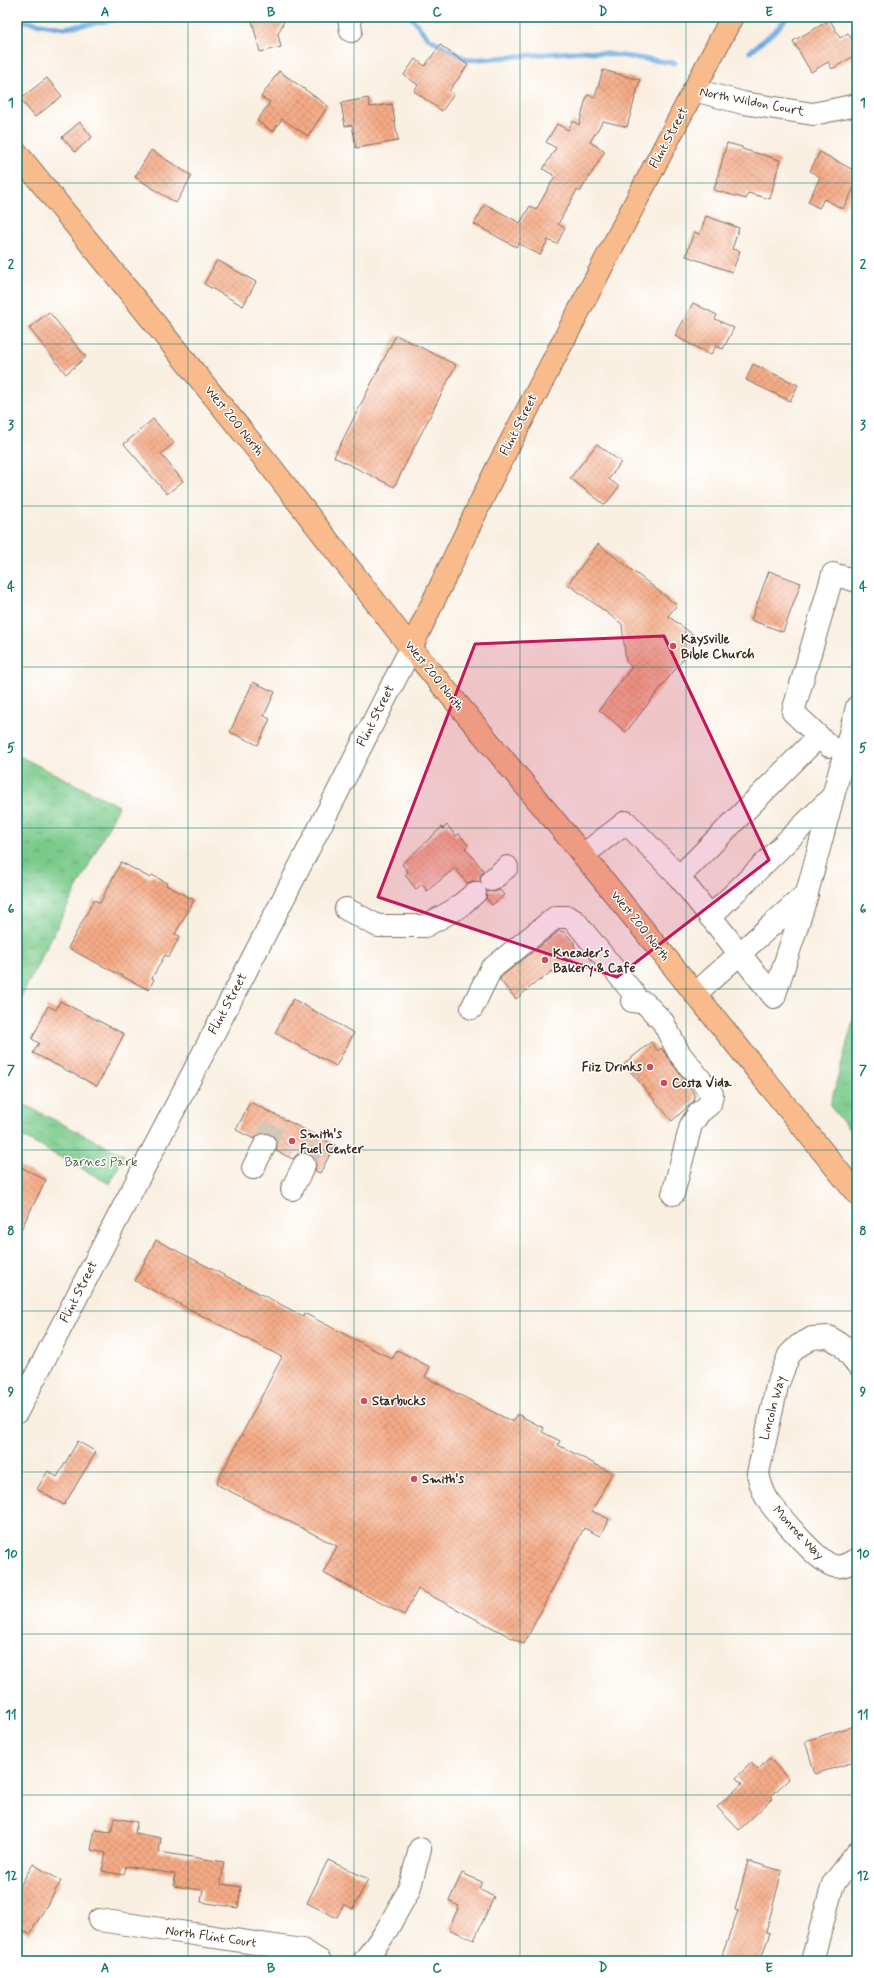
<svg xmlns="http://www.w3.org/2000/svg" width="874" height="1978" font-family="Mynerve,sans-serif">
	<defs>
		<pattern id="park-tufts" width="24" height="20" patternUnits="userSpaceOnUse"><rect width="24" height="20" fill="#7aca8b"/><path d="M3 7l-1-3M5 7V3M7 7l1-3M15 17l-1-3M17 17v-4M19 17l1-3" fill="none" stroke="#65a471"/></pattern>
		<pattern id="building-cross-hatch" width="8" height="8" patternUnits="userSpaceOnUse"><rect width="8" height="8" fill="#f4aa86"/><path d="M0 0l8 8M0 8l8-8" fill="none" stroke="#d29273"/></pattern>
	</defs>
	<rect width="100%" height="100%" fill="#fff"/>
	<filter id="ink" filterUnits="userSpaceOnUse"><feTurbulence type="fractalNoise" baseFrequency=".025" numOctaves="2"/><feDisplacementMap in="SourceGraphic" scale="8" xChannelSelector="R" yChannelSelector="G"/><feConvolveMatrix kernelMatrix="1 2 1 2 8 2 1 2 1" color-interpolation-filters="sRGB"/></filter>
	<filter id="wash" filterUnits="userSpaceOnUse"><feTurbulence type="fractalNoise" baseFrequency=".012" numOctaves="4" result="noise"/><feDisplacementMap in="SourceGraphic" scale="16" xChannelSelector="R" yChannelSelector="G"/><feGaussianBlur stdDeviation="0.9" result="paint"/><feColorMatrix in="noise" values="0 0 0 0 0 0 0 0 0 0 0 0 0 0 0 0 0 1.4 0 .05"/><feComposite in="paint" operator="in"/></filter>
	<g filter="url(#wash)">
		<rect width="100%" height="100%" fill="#f9efe1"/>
		<g fill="url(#park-tufts)" stroke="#5a7a54">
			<path d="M17 755 119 806 17 1005Z"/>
			<path d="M857 1006V1139L830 1106Z"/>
			<path d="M17 1101 124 1155 110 1184 17 1134Z"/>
		</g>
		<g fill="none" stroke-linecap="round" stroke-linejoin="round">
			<g stroke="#6da9de" stroke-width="5">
				<path d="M411 17 428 38 468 60 585 51 675 63"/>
				<path d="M17 20 64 28 115 20 120 17"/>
				<path d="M750 52 778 28 787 17"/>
			</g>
		</g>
		<g id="blocks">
			<g fill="url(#building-cross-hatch)">
				<path d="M251 17H286L278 34 281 47 260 52Z"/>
				<path d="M830 20 840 38 848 33 857 49V54L832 69 828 62 811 72 793 41Z"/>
				<path d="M440 45 468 65 449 91 454 94 442 111 414 91 418 85 404 75 415 59 425 66Z"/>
				<path d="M603 70 640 80 627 127 603 121 590 142 605 151 580 192 577 190 558 224 565 228 557 244 548 240 540 255 518 243 516 247 474 224 485 204 520 223 530 206 536 210 555 176 543 169 556 148 546 142 557 124 568 130 573 121 579 125 587 95 595 97Z"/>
				<path d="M279 71 328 106 308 136 282 119 273 132 257 121 270 102 261 97Z"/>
				<path d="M47 78 62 96 35 117 20 99Z"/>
				<path d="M368 98 370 107 392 104 398 141 356 148 352 125 345 126 341 103Z"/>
				<path d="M80 122 92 137 75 152 62 137Z"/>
				<path d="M727 143 742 147V149L780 160 770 199 748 193 746 199 714 190Z"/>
				<path d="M151 150 192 176 176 203 135 177Z"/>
				<path d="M820 152 857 172V182L843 209 824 199 819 208 808 202 820 177 810 171Z"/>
				<path d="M706 216 739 228 732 249 740 251 732 272 686 256 694 232 700 234Z"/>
				<path d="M217 260 256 282 243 306 204 284Z"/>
				<path d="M693 303 717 315 715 319 734 328 723 349 716 346 711 355 675 336Z"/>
				<path d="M49 312 86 357 66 374 29 328Z"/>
				<path d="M396 335 456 365 394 487 334 457Z"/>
				<path d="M753 364 798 385 790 401 746 380Z"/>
				<path d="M153 419 174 443 161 454 183 481 167 494 124 444Z"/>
				<path d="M597 444 621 462 609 479 619 487 605 505 570 478Z"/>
				<path d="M598 544 677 605 668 616 699 639 626 732 599 710 632 667 626 662 622 624 568 584Z"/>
				<path d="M769 571 801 583 783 632 751 620Z"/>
				<path d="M253 682 275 692 264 716 270 719 258 745 230 732Z"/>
				<path d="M447 825 456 836 459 834 468 845 465 848 484 871 480 876V882L473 881 467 883 455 868 427 891 422 884 416 889 405 875 408 872 402 864 442 827 443 829Z"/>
				<path d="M121 862 150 878 152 875 167 883 166 885 194 900 175 934 180 936 169 957 165 955 152 978 154 979 149 990 68 948 94 900 100 903Z"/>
				<path d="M500 890 504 895 492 905 486 898 487 891 494 892Z"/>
				<path d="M559 931 564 932 573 941 577 954 554 973 552 971 540 981 539 980 516 999 500 980 501 977Z"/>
				<path d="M293 999 354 1033 336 1066 275 1033Z"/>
				<path d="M60 1001 124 1034 97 1086 33 1053 39 1043 32 1039 48 1006 56 1010Z"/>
				<path d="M651 1042 658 1051 661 1048 695 1095 694 1101 672 1121 624 1064Z"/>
				<path d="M250 1102 335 1145 320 1173 315 1171 316 1164 315 1158 310 1154 303 1153 297 1154 293 1159 276 1151 277 1145 276 1139 270 1134 264 1133 259 1134 254 1139 236 1130Z"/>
				<path d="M17 1165 46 1180 17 1237Z"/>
				<path d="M156 1240 303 1316 304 1313 392 1359 397 1350 430 1367 425 1377 513 1422 517 1414 544 1428 542 1432 560 1441 558 1445 612 1473 592 1511 609 1519 600 1536 584 1528 524 1644 418 1589 404 1615 323 1573 337 1546 216 1484 282 1357 135 1281Z"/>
				<path d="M78 1441 96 1452 64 1505 37 1489 48 1471 57 1477Z"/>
				<path d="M857 1725V1761L815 1774 805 1741Z"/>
				<path d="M769 1758 789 1779 771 1796 773 1798 739 1830 717 1807 742 1784 736 1778 751 1763 758 1770Z"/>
				<path d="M114 1818 137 1822 135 1833 161 1838 159 1852 224 1862 221 1884 241 1887 238 1908 201 1902 203 1890 174 1886 175 1874 126 1866 124 1875 102 1871 106 1853 91 1850 95 1830 111 1832Z"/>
				<path d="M328 1860 368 1879 353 1909 344 1904 337 1918 307 1903Z"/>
				<path d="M748 1861 782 1871 766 1932 770 1933 760 1961H720L738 1911 735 1910Z"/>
				<path d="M33 1864 61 1881 30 1934 17 1927V1891Z"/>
				<path d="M462 1873 482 1882 479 1889 494 1897 474 1940 449 1929 459 1906 449 1901Z"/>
			</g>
		</g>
	</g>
	<g filter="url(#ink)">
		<use href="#blocks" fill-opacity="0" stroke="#7e6f62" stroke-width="1"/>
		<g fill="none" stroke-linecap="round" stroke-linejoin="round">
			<g stroke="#d3c8ba" stroke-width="22" stroke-dasharray="22 11" stroke-linecap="butt">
				<path d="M265 1145 278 1116"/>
				<path d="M304 1165 318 1137"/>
			</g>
			<defs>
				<g id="minor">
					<path d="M349 17 351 31"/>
					<path d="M694 90 743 103 813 114 857 105"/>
					<path d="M829 746 793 712 833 574 857 581"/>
					<path d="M583 855 626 822 679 877 818 737"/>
					<path d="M679 877 774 997 807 895"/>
					<path d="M492 880 507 867"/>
					<path d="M346 909 378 926H425L456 909 475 893"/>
					<path d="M710 917 833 796"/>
					<path d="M695 994 807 893 857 707"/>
					<path d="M472 1008 491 969 556 917H568L575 921 634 994 632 1001 645 1003 663 1022 679 1053 712 1094 710 1104 699 1113 691 1125 673 1194"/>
					<path d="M253 1168 265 1145"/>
					<path d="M292 1189 304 1165"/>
					<path d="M857 1364 842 1345 829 1337 812 1338 798 1346 789 1355 777 1386 758 1473C760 1484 763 1493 769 1502 779 1515 819 1564 834 1566 842 1568 850 1563 857 1559"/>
					<path d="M17 1412 278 909 411 648"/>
					<path d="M99 1920 302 1950 320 1961"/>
					<path d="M364 1961 385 1933 409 1890 420 1849"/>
					<path d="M812 1961 833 1884 857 1853"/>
				</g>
				<g id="major">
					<path d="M17 153 271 467 411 648 583 855 857 1194"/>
					<path d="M411 648 495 472 732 17"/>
				</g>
			</defs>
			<use href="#minor" stroke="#7e6f62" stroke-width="24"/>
			<use href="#major" stroke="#7e6f62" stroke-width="24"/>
			<use href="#minor" stroke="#fff" stroke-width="22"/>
			<use href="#major" stroke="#fabb8c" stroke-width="22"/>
		</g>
	</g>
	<path fill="#c2185b" fill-opacity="0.2" stroke="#c2185b" stroke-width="3" stroke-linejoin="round" d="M664 636 769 860 617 977 378 897 475 644Z"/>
	<path fill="none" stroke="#0f766e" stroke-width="1" stroke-opacity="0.55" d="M188 17V1961M354 17V1961M520 17V1961M686 17V1961M17 183H857M17 344H857M17 506H857M17 667H857M17 828H857M17 989H857M17 1150H857M17 1311H857M17 1472H857M17 1634H857M17 1795H857"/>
	<g fill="#d1495b" stroke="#fff" stroke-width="1.5">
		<circle cx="673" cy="646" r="4"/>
		<circle cx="545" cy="960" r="4"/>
		<circle cx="650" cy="1067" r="4"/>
		<circle cx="664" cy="1083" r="4"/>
		<circle cx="292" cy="1141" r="4"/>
		<circle cx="364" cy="1401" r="4"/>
		<circle cx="414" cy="1479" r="4"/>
	</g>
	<g text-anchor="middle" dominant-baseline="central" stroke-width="3" stroke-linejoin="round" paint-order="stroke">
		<g font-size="13" fill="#3b2a1e" stroke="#fff">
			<text transform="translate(752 102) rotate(11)">North Wildon Court</text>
			<text transform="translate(669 138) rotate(-62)">Flint Street</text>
			<text transform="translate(234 421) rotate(51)">West 200 North</text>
			<text transform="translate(519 425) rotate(-63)">Flint Street</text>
			<text transform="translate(434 676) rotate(51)">West 200 North</text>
			<text transform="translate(376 716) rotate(-63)">Flint Street</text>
			<text transform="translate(640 926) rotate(51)">West 200 North</text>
			<text transform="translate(228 1004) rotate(-62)">Flint Street</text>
			<text transform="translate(79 1292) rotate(-63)">Flint Street</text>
			<text transform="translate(773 1408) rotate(-75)">Lincoln Way</text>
			<text transform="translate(798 1533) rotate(47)">Monroe Way</text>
			<text transform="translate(211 1937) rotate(8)">North Flint Court</text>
		</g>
		<g font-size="13" font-weight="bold" fill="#3b2a1e" stroke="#fff" text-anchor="start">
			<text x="681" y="639">Kaysville<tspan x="681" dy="15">Bible Church</tspan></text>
			<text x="553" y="953">Kneader's<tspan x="553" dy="15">Bakery &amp; Cafe</tspan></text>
			<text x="642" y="1067" text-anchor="end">Fiiz Drinks</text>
			<text x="672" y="1083">Costa Vida</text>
			<text x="300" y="1134">Smith's<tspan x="300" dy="15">Fuel Center</tspan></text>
			<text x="372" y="1401">Starbucks</text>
			<text x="422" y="1479">Smith's</text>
		</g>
		<g font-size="13" fill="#516244" stroke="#fff">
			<text x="101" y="1162">Barnes Park</text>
		</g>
	</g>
	<rect width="874" height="1978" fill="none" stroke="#fff" stroke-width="44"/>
	<rect x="22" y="22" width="830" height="1934" fill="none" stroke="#0f766e" stroke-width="1.5"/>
	<g font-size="13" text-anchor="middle" font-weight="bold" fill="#0f766e">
		<text x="105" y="16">A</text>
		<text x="271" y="16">B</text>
		<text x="437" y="16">C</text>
		<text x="603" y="16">D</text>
		<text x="769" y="16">E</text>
		<text x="11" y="107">1</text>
		<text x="863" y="107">1</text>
		<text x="11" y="268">2</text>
		<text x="863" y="268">2</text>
		<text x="11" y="429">3</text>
		<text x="863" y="429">3</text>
		<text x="11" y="591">4</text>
		<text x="863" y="591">4</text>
		<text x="11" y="752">5</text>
		<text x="863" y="752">5</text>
		<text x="11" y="913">6</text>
		<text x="863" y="913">6</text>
		<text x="11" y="1074">7</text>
		<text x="863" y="1074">7</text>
		<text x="11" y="1235">8</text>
		<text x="863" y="1235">8</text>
		<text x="11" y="1396">9</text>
		<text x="863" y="1396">9</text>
		<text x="11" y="1558">10</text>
		<text x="863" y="1558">10</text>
		<text x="11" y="1719">11</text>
		<text x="863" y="1719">11</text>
		<text x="11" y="1880">12</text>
		<text x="863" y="1880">12</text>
		<text x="105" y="1972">A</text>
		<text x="271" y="1972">B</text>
		<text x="437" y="1972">C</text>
		<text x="603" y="1972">D</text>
		<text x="769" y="1972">E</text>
	</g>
</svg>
